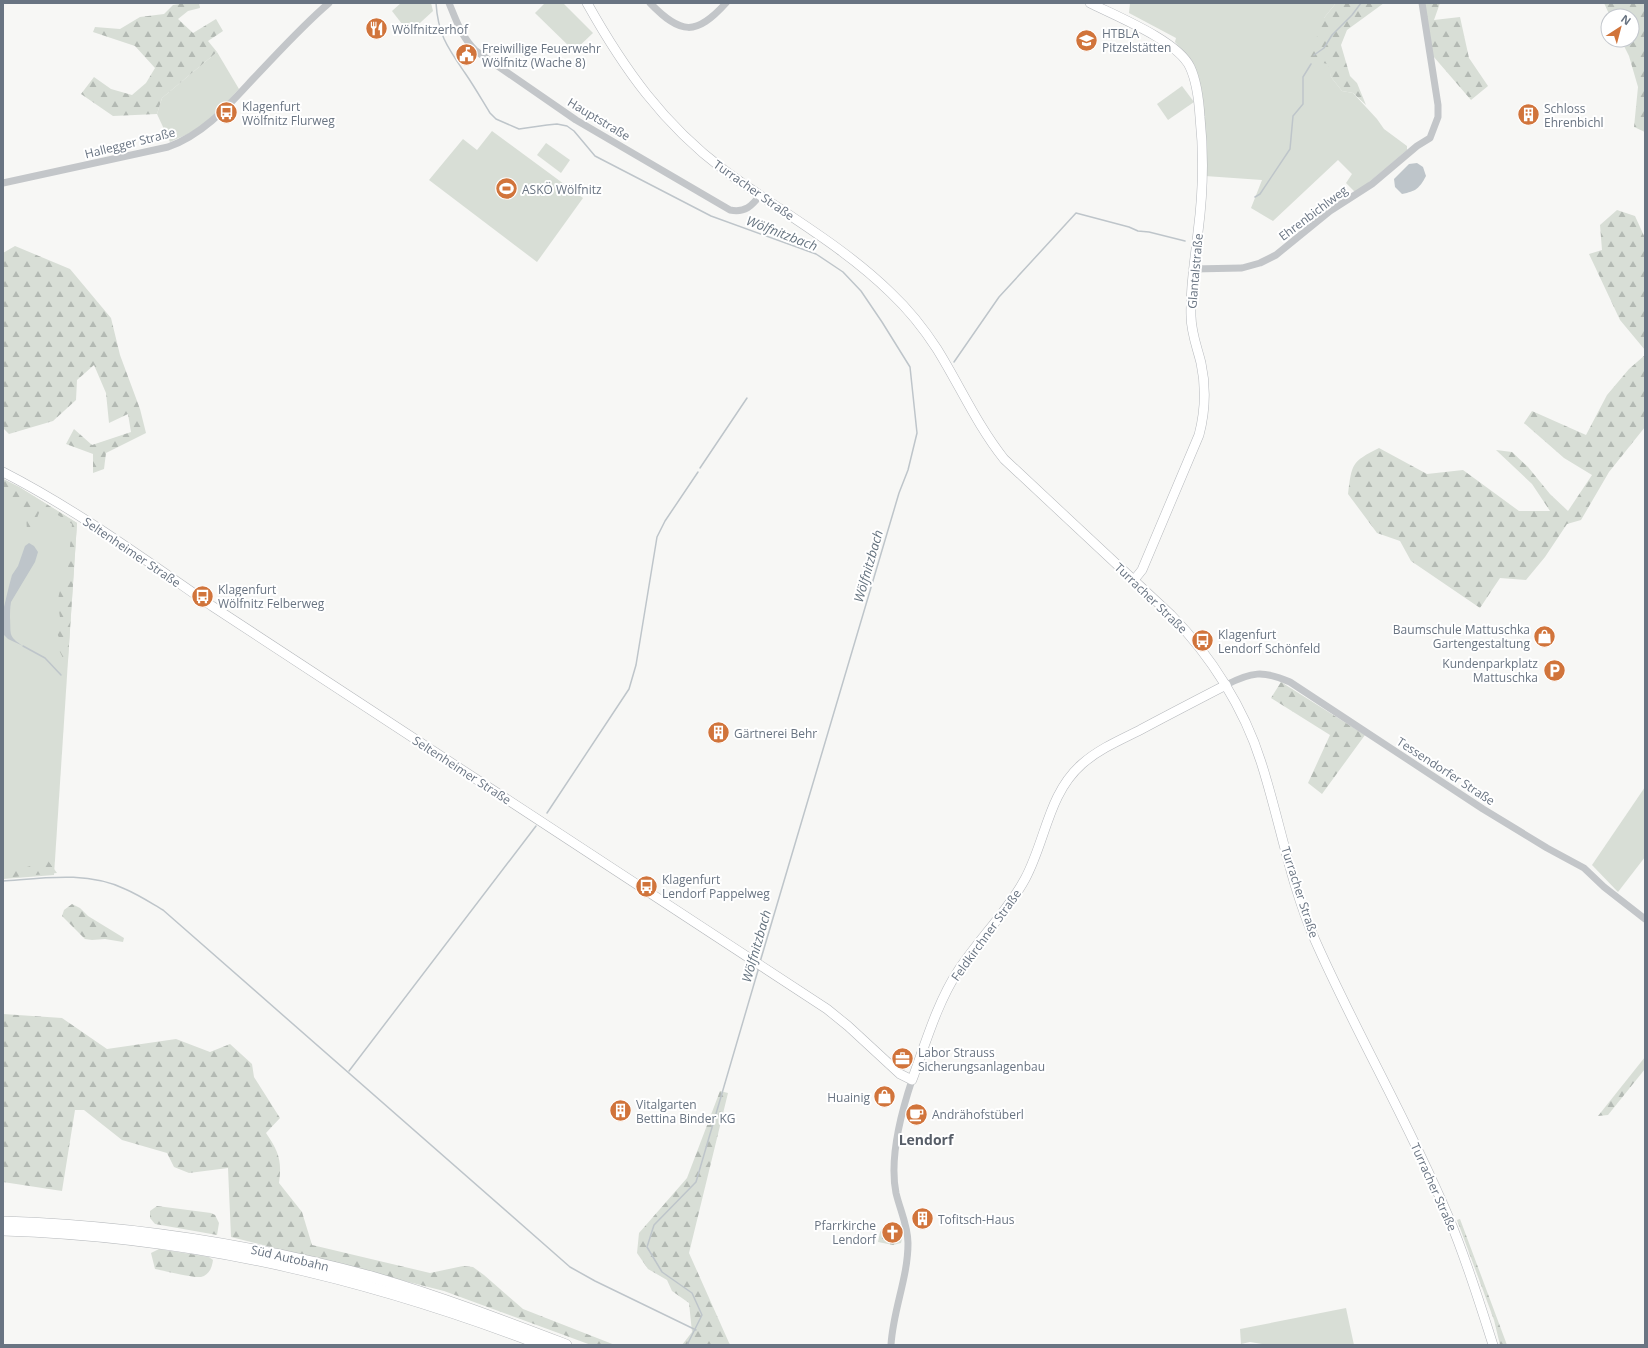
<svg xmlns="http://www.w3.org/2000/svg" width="1648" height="1348" font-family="'Open Sans',sans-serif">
	<defs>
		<pattern id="forest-firs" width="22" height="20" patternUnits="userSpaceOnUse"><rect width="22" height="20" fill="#d8ded6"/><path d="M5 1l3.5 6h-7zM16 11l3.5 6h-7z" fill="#b3b9b3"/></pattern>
		<pattern id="cemetery-stones" width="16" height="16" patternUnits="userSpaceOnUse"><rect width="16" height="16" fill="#d8ded6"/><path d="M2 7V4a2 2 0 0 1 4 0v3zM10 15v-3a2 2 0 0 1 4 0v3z" fill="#b3b9b3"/></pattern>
	</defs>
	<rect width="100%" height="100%" fill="#f7f7f5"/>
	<g fill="#d8ded6">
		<path d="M401 3H431L433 11 409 33 392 11Z"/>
		<path d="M545 3H563L593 33 574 51 535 13Z"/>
		<path d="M1130 3H1336L1324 18 1331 77 1342 91 1353 93 1377 119 1384 129 1407 146V150L1356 193 1346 183 1352 174 1338 160 1273 221 1251 208 1262 180 1205 176C1205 146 1208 85 1191 60 1187 54 1180 48 1175 42L1176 38 1129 13Z"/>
		<path d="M217 52 239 89 211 119 188 134 170 142 157 114 162 98Z"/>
		<path d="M1182 86 1194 102 1168 120 1157 104Z"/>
		<path d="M492 131 583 198 537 262 429 180 463 139 477 150Z"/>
		<path d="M546 143 570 160 561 173 537 155Z"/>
		<path d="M3 479 19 487 77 523 54 875 3 879Z"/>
		<path d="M1645 787V857L1618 892 1592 865Z"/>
		<path d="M1346 1308 1354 1345H1268L1250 1342 1241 1344 1240 1329Z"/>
	</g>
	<g fill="url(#forest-firs)">
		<path d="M187 3H199L200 8 188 11 178 19 193 33 216 19 223 31 208 41 217 52 162 98 157 114 113 116 81 94 94 77 111 89 132 95 146 83 155 68 135 46 93 32 95 27 120 29 140 17 164 14 173 5Z"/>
		<path d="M1336 3H1384L1347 30 1341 45 1350 76 1357 83 1366 105 1353 93 1342 91 1331 77 1328 64 1308 60 1324 18Z"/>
		<path d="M1420 3H1440L1434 20 1460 17 1469 58 1488 86 1471 100 1427 49Z"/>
		<path d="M1604 3H1645V132L1634 127 1638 87 1629 56 1621 40H1632V16H1610Z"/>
		<path d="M1617 210 1635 216 1645 238V350L1620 320 1589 254 1602 250 1600 225Z"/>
		<path d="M15 246 70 269 111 318 120 355 140 409 146 433 106 453 104 469 93 473V454L66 444 74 429 92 445 131 432 128 414 109 423 106 393 94 365 77 380 76 400 53 421 9 434 3 428V253Z"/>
		<path d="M1645 355V427L1609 472 1581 520 1567 524 1545 557 1526 580 1500 578 1480 608 1411 561 1400 541 1377 533 1348 494C1352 464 1351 462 1379 448L1427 474 1463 470 1519 511H1550L1532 484 1496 450 1512 452 1528 467 1550 494 1568 511 1592 475 1564 458 1524 423 1532 411 1586 435 1607 395 1629 369Z"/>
		<path d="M3 479 19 487 77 523 68 659 63 658 58 648 61 642 56 631 61 623C58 606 55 592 67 579L72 524 42 505 32 531 27 533 26 510 17 500H8L3 498Z"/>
		<path d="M1281 682 1365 735 1322 794 1308 783 1330 735 1271 698Z"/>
		<path d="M46 858 57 873 3 878V867L9 871 15 870 18 866C27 870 39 863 46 858Z"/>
		<path d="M72 904 80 908 88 916 124 938 123 942 105 939 92 940 85 939 62 916 64 910Z"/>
		<path d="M3 1014 62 1018 107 1049 176 1039 210 1052 230 1044 252 1064 254 1077 280 1118 266 1133C279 1152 282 1161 279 1183L302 1212 312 1245 430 1273 463 1266 473 1267 484 1275 523 1309 615 1345H591L444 1291 231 1237 228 1168 189 1173 174 1167 167 1153 122 1140 84 1110H75L62 1191 3 1182Z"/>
		<path d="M1645 1057V1069L1608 1115 1598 1116Z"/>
		<path d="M720 1091 728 1093 689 1253 730 1345H682L692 1332 689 1303 672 1291 667 1280 648 1269 637 1253 639 1233 687 1178Z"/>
		<path d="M157 1206 211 1213 215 1215 219 1223 217 1235 155 1224 150 1218V1211Z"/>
		<path d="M1460 1219 1507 1345H1500L1494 1320 1457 1220Z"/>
		<path d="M159 1249 209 1257 213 1260C212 1268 209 1275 201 1277 193 1278 165 1271 155 1269L151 1253Z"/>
	</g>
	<path fill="url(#cemetery-stones)" d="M885 1224C893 1223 900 1227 903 1235L901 1243 893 1245 878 1242 880 1232Z"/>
	<g fill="#bec5ca">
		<path d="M1417 163 1423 167 1426 176C1419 189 1416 191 1402 194L1395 187 1394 179 1409 164Z"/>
		<path d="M29 543 34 546 38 552 35 562 11 602C10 607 10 613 10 618 11 635 8 636 23 646L8 639 4 635V607L9 586 12 575 18 566 25 546Z"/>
	</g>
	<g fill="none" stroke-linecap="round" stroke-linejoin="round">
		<g stroke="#bec5ca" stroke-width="1.5">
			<path d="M436 3C438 35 448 48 465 73 474 86 482 100 490 113L496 119 519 129 547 125 557 124 567 126 574 131 595 156 711 216 816 254 843 272 861 291 882 322 910 367 917 433 908 470 899 493 760 962"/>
			<path d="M1314 55 1324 48 1332 35 1352 15 1361 3"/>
			<path d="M1255 197 1260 194 1290 149 1293 116 1303 104V77L1311 64"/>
			<path d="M954 362 999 297 1076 213 1129 227 1138 231 1149 232 1185 241"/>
			<path d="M700 468 747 398"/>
			<path d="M23 646 45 658 61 675"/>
			<path d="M547 813 629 689 636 665 657 537 665 521 698 472"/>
			<path d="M3 881C44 878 87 871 125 889 139 895 151 903 163 910L570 1267 595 1281 696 1330"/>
			<path d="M349 1071 536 826"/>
			<path d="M687 1345 702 1315 692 1293 662 1272 647 1247 654 1225 696 1182 759 967"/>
		</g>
		<defs>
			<g id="major">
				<path d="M587 3C624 69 663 124 724 170 779 211 841 244 891 293 908 309 924 329 937 349 960 386 977 425 1004 459L1171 615C1211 656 1244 708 1261 762 1280 821 1290 883 1315 940 1356 1033 1408 1121 1448 1216 1466 1258 1479 1301 1493 1345"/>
				<path d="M1090 3C1116 16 1178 41 1190 67 1197 82 1199 101 1200 117 1204 155 1203 194 1198 232 1195 261 1190 286 1191 316 1191 332 1197 347 1201 363 1206 386 1205 412 1199 435L1142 570 1134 580"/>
				<path d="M3 472C77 510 144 559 212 606L827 1009 848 1026 900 1074 912 1080C925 1045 937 1003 958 971 979 939 1007 912 1025 879 1046 840 1048 794 1082 764 1099 749 1120 740 1140 730 1168 715 1197 700 1226 685"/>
			</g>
			<g id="highway">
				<path d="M3 1222C128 1226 254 1245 375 1278 440 1297 503 1321 566 1345"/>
				<path d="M3 1230C193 1236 366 1277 543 1345"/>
			</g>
		</defs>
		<use href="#major" stroke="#b5b8bc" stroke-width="10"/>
		<use href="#highway" stroke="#b6b9bc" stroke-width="12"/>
		<g stroke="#c3c6c9" stroke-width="7">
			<path d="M449 3C456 20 462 38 476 51L576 120 730 210C745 213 752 206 760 195"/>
			<path d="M650 3C681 35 696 36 726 3"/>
			<path d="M3 183 168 147C204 134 228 106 253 79 278 53 302 26 329 3"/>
			<path d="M1193 269 1242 268 1260 263 1276 255 1330 211 1372 184 1417 146 1430 138 1438 117V105L1422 3"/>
			<path d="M1226 685C1251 672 1263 670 1290 682L1483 809 1547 848 1584 868 1604 887 1645 919"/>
			<path d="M891 1345C893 1310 908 1278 908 1243 908 1226 900 1210 896 1193 889 1158 901 1113 912 1080"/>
		</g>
		<use href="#major" stroke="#fff" stroke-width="9"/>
		<use href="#highway" stroke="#fff" stroke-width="11"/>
	</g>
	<defs>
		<symbol id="restaurant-disc" viewBox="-11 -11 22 22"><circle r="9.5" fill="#d1743b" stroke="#fff"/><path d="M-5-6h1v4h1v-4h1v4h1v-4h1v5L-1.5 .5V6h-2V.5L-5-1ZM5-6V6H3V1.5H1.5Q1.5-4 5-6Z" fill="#fff"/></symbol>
		<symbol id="school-disc" viewBox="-11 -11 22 22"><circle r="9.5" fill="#d1743b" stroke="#fff"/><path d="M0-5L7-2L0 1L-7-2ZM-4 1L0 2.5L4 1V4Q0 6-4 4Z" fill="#fff"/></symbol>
		<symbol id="civic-disc" viewBox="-11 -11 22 22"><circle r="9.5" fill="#d1743b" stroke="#fff"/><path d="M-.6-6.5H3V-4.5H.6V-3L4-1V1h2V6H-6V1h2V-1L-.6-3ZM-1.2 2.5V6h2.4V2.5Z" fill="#fff"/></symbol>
		<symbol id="bus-disc" viewBox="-11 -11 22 22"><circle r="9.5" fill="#d1743b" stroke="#fff"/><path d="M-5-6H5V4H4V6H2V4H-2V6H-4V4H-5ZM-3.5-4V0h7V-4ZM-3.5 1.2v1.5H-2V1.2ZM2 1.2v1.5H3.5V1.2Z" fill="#fff"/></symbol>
		<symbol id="building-disc" viewBox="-11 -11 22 22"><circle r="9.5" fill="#d1743b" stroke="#fff"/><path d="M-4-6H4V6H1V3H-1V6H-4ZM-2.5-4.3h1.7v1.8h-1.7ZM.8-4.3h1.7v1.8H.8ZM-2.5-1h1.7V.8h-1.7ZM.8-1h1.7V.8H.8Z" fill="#fff"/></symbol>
		<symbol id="stadium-disc" viewBox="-11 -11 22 22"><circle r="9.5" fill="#d1743b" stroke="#fff"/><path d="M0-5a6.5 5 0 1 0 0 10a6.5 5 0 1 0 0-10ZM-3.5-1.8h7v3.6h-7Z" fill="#fff"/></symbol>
		<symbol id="shop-disc" viewBox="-11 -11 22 22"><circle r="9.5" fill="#d1743b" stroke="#fff"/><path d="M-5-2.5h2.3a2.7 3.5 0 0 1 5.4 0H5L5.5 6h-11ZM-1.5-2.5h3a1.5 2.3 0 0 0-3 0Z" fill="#fff"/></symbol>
		<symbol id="parking-disc" viewBox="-11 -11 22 22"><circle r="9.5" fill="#d1743b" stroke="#fff"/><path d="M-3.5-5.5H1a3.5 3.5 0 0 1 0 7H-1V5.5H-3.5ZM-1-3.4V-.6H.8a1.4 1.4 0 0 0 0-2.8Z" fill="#fff"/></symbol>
		<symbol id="office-disc" viewBox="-11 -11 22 22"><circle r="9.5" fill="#d1743b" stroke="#fff"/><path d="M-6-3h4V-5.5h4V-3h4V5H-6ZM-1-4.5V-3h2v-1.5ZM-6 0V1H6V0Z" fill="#fff"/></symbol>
		<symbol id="cafe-disc" viewBox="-11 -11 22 22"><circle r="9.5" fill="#d1743b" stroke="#fff"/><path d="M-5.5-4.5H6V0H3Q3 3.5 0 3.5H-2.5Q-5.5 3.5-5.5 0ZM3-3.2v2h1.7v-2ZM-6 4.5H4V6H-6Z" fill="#fff"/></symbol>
		<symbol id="church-disc" viewBox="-11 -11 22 22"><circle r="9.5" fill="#d1743b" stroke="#fff"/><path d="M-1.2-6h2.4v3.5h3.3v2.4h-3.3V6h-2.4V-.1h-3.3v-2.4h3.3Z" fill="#fff"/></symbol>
	</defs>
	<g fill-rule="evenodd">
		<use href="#restaurant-disc" x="364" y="16" width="25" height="25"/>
		<use href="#school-disc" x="1074" y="28" width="25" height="25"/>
		<use href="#civic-disc" x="454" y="42" width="25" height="25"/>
		<use href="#bus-disc" x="214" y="100" width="25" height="25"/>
		<use href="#building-disc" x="1516" y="102" width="25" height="25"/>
		<use href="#stadium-disc" x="494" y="176" width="25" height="25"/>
		<use href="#bus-disc" x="190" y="584" width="25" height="25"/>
		<use href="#shop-disc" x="1532" y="624" width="25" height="25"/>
		<use href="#bus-disc" x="1190" y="628" width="25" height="25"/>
		<use href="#parking-disc" x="1542" y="658" width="25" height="25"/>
		<use href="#building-disc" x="706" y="720" width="25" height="25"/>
		<use href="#bus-disc" x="634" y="874" width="25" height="25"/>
		<use href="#office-disc" x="890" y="1046" width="25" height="25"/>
		<use href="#shop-disc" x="872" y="1084" width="25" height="25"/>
		<use href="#building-disc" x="608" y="1098" width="25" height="25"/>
		<use href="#cafe-disc" x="904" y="1102" width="25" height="25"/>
		<use href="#building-disc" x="910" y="1206" width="25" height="25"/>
		<use href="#church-disc" x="880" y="1220" width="25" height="25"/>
	</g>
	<g text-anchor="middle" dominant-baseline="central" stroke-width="4" stroke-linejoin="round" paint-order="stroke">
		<g font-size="12" fill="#697482" stroke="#fff" text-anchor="start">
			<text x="392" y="29">Wölfnitzerhof</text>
			<text x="1102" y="33">HTBLA<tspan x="1102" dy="14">Pitzelstätten</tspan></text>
			<text x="482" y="48">Freiwillige Feuerwehr<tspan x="482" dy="14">Wölfnitz (Wache 8)</tspan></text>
			<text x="242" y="106">Klagenfurt<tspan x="242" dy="14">Wölfnitz Flurweg</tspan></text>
			<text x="1544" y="108">Schloss<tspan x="1544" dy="14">Ehrenbichl</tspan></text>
			<text x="522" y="189">ASKÖ Wölfnitz</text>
			<text x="218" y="589">Klagenfurt<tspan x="218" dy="14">Wölfnitz Felberweg</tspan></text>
			<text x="1530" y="629" text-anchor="end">Baumschule Mattuschka<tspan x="1530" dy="14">Gartengestaltung</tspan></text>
			<text x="1218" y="634">Klagenfurt<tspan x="1218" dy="14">Lendorf Schönfeld</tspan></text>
			<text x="1538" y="663" text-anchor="end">Kundenparkplatz<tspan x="1538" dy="14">Mattuschka</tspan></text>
			<text x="734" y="733">Gärtnerei Behr</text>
			<text x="662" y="879">Klagenfurt<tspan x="662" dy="14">Lendorf Pappelweg</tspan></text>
			<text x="918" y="1052">Labor Strauss<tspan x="918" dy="14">Sicherungsanlagenbau</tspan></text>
			<text x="870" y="1097" text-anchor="end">Huainig</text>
			<text x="636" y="1104">Vitalgarten<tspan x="636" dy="14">Bettina Binder KG</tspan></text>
			<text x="932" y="1114">Andrähofstüberl</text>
			<text x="938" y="1219">Tofitsch-Haus</text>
			<text x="876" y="1225" text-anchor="end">Pfarrkirche<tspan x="876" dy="14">Lendorf</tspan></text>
		</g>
		<g font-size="12" fill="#697482" stroke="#fff">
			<text transform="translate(599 119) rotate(31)">Hauptstraße</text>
			<text transform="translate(130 143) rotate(-14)">Hallegger Straße</text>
			<text transform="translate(754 190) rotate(35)">Turracher Straße</text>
			<text transform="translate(1313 213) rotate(-37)">Ehrenbichlweg</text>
			<text transform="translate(1195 271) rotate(-85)">Glantalstraße</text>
			<text transform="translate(132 552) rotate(34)">Seltenheimer Straße</text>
			<text transform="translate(1151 598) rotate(44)">Turracher Straße</text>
			<text transform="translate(462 770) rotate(33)">Seltenheimer Straße</text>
			<text transform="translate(1446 771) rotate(33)">Tessendorfer Straße</text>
			<text transform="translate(1300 892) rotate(72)">Turracher Straße</text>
			<text transform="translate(986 935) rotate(-54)">Feldkirchner Straße</text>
			<text transform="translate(1434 1187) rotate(66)">Turracher Straße</text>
			<text transform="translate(290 1258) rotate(13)">Süd Autobahn</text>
		</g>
		<g font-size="13" font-style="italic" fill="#65737f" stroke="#fff">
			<text transform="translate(782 233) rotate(21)">Wölfnitzbach</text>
			<text transform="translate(868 566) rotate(-74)">Wölfnitzbach</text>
			<text transform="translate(756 946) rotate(-74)">Wölfnitzbach</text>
		</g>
		<g font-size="14" font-weight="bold" fill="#575e68" stroke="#fff">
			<text x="926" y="1139">Lendorf</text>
		</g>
	</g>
	<rect width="1648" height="1348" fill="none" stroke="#697482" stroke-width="8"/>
	<g transform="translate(1620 28) rotate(36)"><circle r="19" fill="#ffffff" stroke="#c3c7cd"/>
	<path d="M0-3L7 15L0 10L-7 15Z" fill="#d1743b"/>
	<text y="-6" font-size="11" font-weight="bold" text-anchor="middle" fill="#697482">N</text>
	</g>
</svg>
